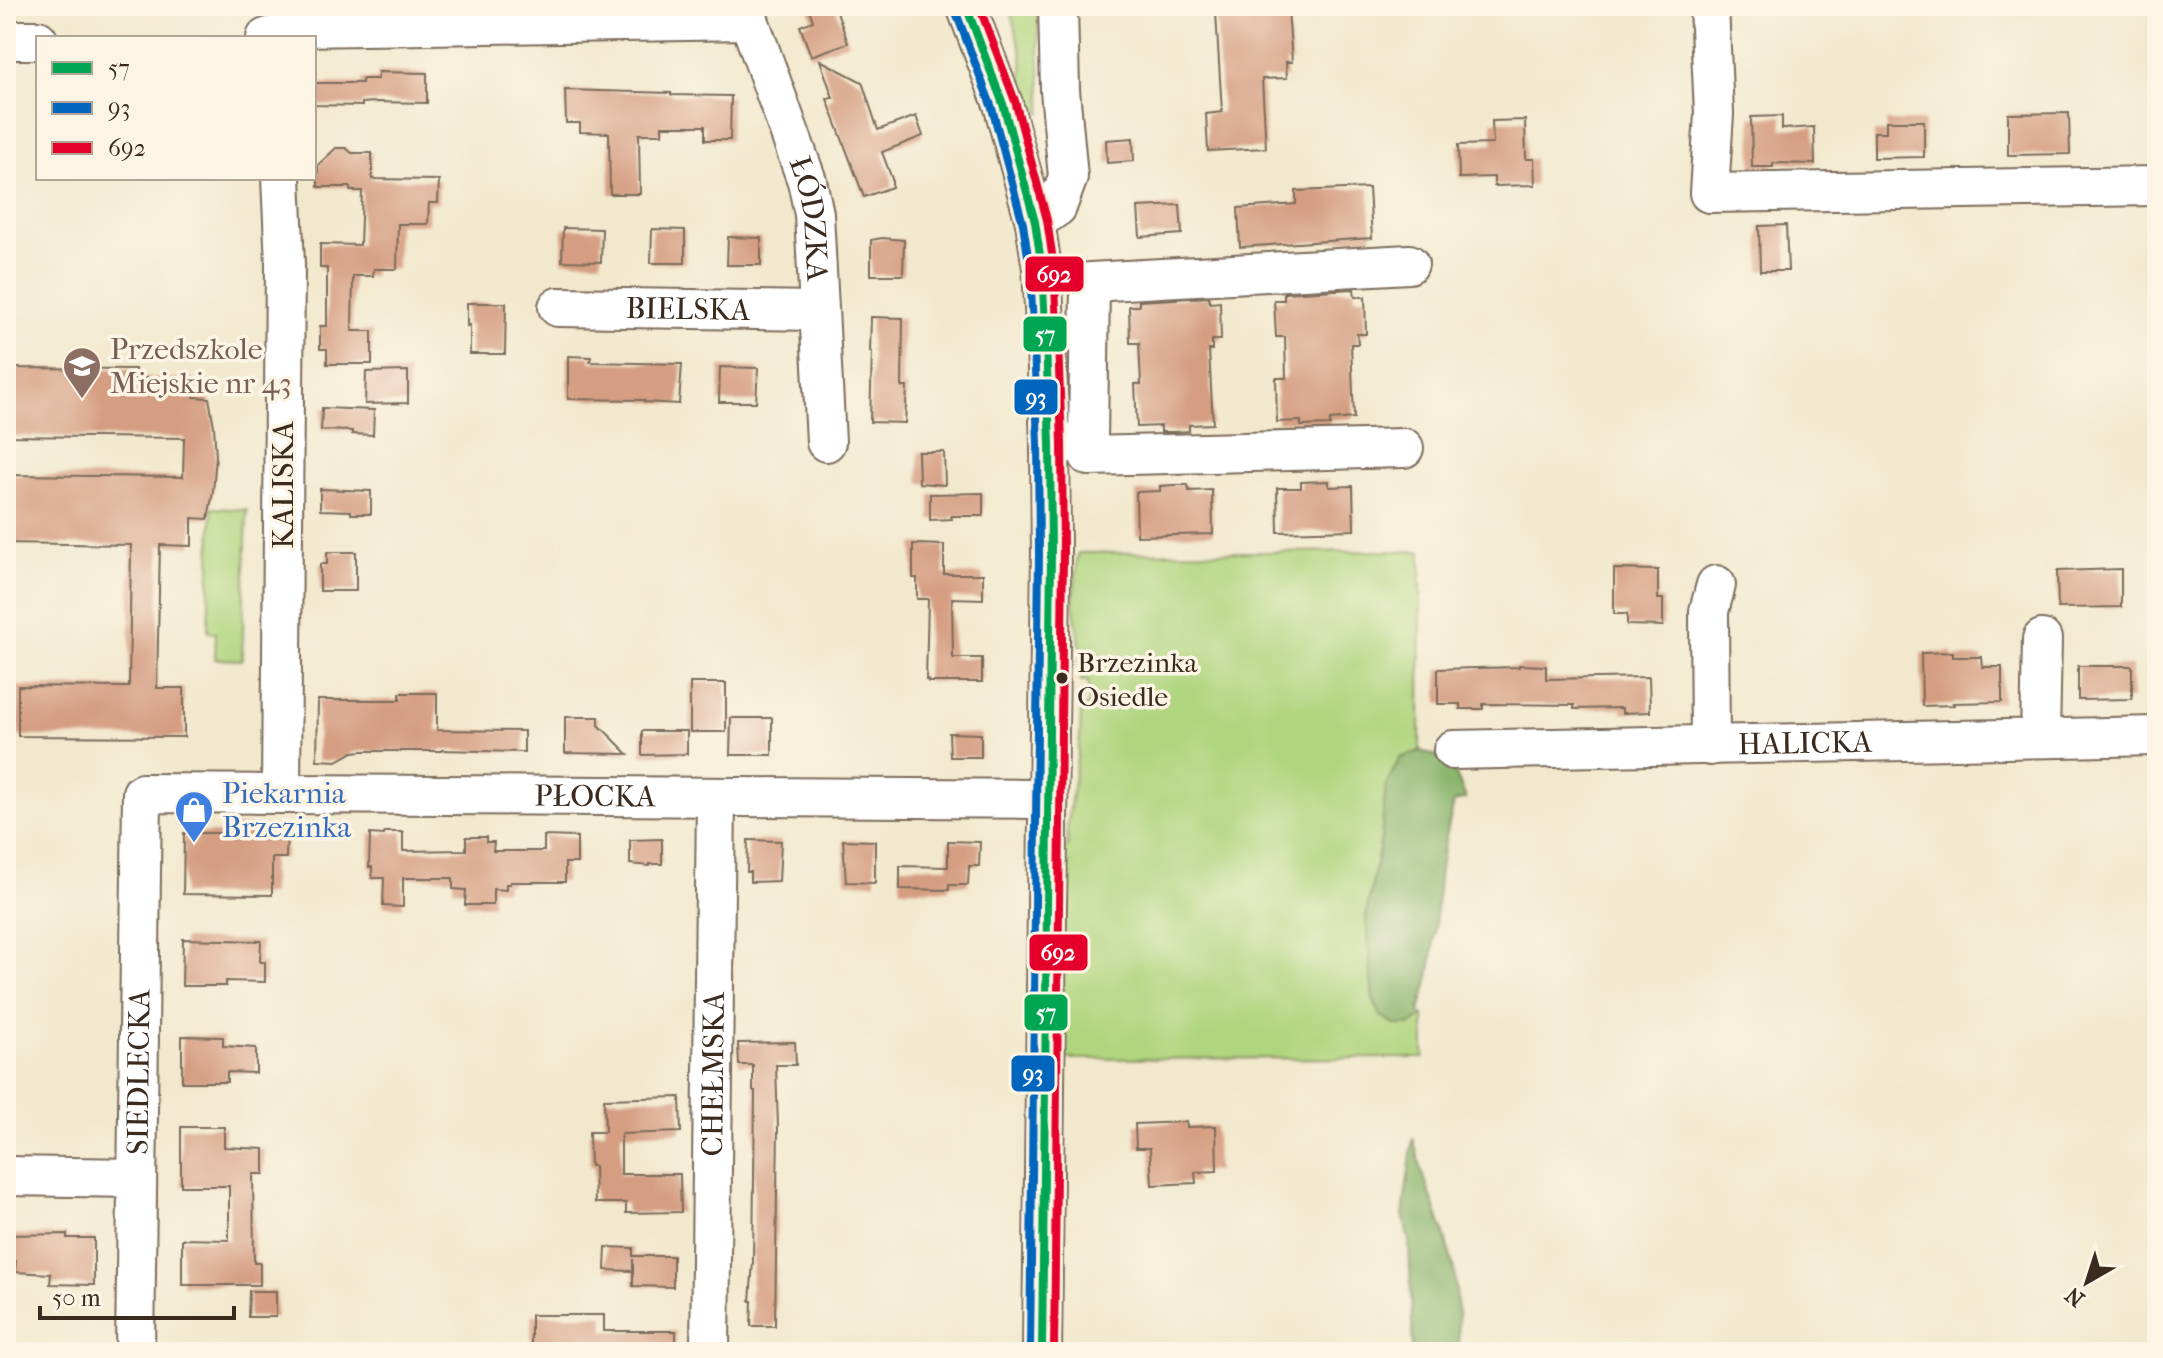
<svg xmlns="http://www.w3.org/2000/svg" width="2163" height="1358" font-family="'IM FELL French Canon',serif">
	<rect width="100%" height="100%" fill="#fcf5e5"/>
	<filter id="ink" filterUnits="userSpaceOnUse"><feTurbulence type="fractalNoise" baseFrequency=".0125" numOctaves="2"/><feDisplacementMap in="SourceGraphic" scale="16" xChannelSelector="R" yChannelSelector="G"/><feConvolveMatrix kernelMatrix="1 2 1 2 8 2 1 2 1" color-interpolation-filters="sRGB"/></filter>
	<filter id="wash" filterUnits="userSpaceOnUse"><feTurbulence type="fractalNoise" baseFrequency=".006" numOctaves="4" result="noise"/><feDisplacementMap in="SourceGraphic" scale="32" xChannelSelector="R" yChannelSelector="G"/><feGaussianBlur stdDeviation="1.8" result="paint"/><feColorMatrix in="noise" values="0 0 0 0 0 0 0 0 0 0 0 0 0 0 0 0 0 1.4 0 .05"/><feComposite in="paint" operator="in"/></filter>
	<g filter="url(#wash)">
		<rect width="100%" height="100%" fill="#f2e8cd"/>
		<g fill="#b0d57f" stroke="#76804e" stroke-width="2">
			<path d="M1009 6H1037L1042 113 1023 106 1022 55Z"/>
			<path d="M212 508 247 510 242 660 215 659 216 633 208 632Z"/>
			<path d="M1421 551 1420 751 1400 758 1386 785 1381 839 1366 916 1373 998 1379 1014 1395 1025H1411L1424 1016V1058L1059 1059 1062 848 1068 847 1067 828 1080 738 1081 707 1089 705 1088 681H1081V649L1073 604 1078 553Z"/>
		</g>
		<g fill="#8cb66e" stroke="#647046" stroke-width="2">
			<path d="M1420 751C1453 758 1454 770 1466 799L1454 802C1449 824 1443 846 1440 869 1434 917 1437 965 1419 1011L1424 1016 1411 1025H1395L1380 1015 1373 998 1366 916 1381 839 1386 785 1400 758Z"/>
			<path d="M1413 1138 1422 1171 1443 1230 1454 1269 1458 1312 1459 1352H1413L1409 1242 1403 1215Z"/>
		</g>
		<g id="blocks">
			<g fill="#d59e82">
				<path d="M808 6H835L848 43 811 56 800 26 813 21Z"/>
				<path d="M1261 9H1288L1292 62H1286L1287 78 1262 79 1266 148 1208 151 1206 114 1222 112 1216 13Z"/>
				<path d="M820 60 862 82 878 130 916 116 923 136 882 152 892 179V187L864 197 827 99 833 98Z"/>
				<path d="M378 72 427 73V103L376 102 362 103V106L314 105V83H362V79H378Z"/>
				<path d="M565 90 671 93V95L731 96 730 140H705V126H662V134H639L640 194H610L609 133 580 132V123H566Z"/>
				<path d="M2069 113 2070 154 2008 155V114Z"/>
				<path d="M1782 116V129L1814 127 1815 164 1773 163V167H1752L1751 117Z"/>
				<path d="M1525 120 1526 159H1534L1535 185 1494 186V177L1459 178 1458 145 1493 144 1492 121Z"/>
				<path d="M1886 121H1924V157L1874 158V132H1886Z"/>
				<path d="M1133 138 1134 161 1107 163 1106 140Z"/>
				<path d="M336 148H346L352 153H372V179L439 180 438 203H429L428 224H398L397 269H374L373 276H353L352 331H372V364H327V349H320V326H327V268H320V244L360 245 362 191H350V187H318V165Z"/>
				<path d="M1369 188 1372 238 1240 247 1238 208 1296 204V191Z"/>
				<path d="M1180 205 1182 234 1140 237 1138 207Z"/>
				<path d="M1786 225 1788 271H1760L1759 226Z"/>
				<path d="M563 228 602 229 601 262 562 261Z"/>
				<path d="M652 229 685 230V263H651Z"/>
				<path d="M728 237 761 238V265H727Z"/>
				<path d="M882 238 904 240 903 275H871V240Z"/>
				<path d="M1354 289 1355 297H1365L1366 334H1357L1358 344H1351L1354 418 1330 420V425L1301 426V421L1277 422 1276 378H1286L1285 337H1276L1274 300H1284V293Z"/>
				<path d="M1209 297 1210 303 1220 302 1221 340H1212V350H1209L1213 424 1189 425V431L1175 432H1161V426L1137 427 1135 384H1141L1139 343H1130L1129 306H1139V301Z"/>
				<path d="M467 303H506L505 354H470V325L467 326Z"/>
				<path d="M871 317 903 318 902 387H907L905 423 870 422 872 352H870Z"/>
				<path d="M568 356 591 357 590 362 682 364 679 404 644 402V400L568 399Z"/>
				<path d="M720 367 758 368 756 402H719Z"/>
				<path d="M6 368 135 369 134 378 194 379V397L209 398 214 426 216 456 213 492 208 519 192 518V546L160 545 157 688H184V737L18 736V686L129 687 131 545 6 543V475L183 477 184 438 6 436Z"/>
				<path d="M408 371V403L365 404 366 372Z"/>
				<path d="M322 408 374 410 373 435 352 434V431L321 430Z"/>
				<path d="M918 452H944L945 485 919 483Z"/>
				<path d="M1329 481V487L1353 486 1354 530 1278 532 1277 488H1301V482Z"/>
				<path d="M1174 485H1188L1189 491 1212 490 1213 534 1137 536 1136 492 1160 491V486Z"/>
				<path d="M320 489 371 491V514H351V511L320 510Z"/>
				<path d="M983 493V516H951L952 519 930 520V494Z"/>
				<path d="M913 544 944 545V574H983V599L952 598 953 658H982V682H928V680H926L928 599H917V578H913Z"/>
				<path d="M327 552H356V591H320V564H327Z"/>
				<path d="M1614 569 1658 570V599H1663V626L1627 625V614H1614Z"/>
				<path d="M2121 569V607L2058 608 2057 571Z"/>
				<path d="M1953 652V657H1982L1983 667H2002V702L1953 703 1954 705 1922 706 1921 653Z"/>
				<path d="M1519 665 1546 666V679L1649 677 1650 712 1622 713V708L1574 709V705L1483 704V709H1460V704H1438V669L1519 667Z"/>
				<path d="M2078 666H2132V699L2078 700Z"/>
				<rect x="690" y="683" width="36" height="49"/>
				<path d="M400 693H437V730L524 731V752L442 750V751H362L353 752 337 761 317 760 318 700H400Z"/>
				<path d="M565 717H599V725L628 754 565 753Z"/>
				<path d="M731 718H772V755H730Z"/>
				<path d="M642 731H687V754L642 755Z"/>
				<path d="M949 733 981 734V757H950Z"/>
				<path d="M226 826H287L286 858H272V895L183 894 184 833H226Z"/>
				<path d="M384 832H403V851L466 850V837H486V842H494L493 851H544V836L577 837V863H565V882H510V884H506V890L493 889V905H465L466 890 453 889V878H403V907L383 906 384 878H372V867H369L370 834 384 835Z"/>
				<path d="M662 839V864H650V866L630 864V840Z"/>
				<path d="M748 840 781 841 779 881 750 882V872H747Z"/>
				<path d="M843 840 875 841V883L846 882Z"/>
				<path d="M948 841 980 842 979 866H969L968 885H949V883V890L900 889V866L948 867Z"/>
				<path d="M183 939 261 941 260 962H265V982L226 981V986H182Z"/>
				<path d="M182 1036 223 1037V1046L256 1048V1073L227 1072V1082H182Z"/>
				<path d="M795 1042 796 1065H776L778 1127 775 1326H751L752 1301H750L753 1262 755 1091H753V1065H739L738 1043Z"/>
				<path d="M680 1097 681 1132 621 1134V1174H680L681 1212 626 1213V1203H595L594 1166H590L589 1132H605L604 1099Z"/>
				<path d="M1186 1122 1187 1127 1216 1126 1217 1171 1195 1172 1196 1183 1152 1185 1150 1148H1136L1135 1124Z"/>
				<path d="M181 1127H224V1147L264 1149V1174H253L254 1263H260V1285H182V1239L229 1240V1186H181Z"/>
				<path d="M67 1234V1238H94V1285L50 1284 51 1274 15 1272 16 1261H6V1235Z"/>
				<path d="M606 1247 633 1248V1256H673V1287L633 1286V1259V1271L605 1270Z"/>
				<path d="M249 1291H276V1317H248Z"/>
				<path d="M531 1315H604V1331H676V1352H531Z"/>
			</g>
		</g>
	</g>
	<g filter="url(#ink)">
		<use href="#blocks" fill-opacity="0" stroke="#7b6c5b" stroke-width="2"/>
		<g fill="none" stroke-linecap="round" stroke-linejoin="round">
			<defs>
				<g id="minor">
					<path id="s1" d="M744 6 807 181 814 214 826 442"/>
					<path d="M966 6 1003 104 1035 222 1042 268 1046 345 1050 443 1051 553 1042 1352"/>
					<path d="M1709 6 1714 114 1709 193 2157 186"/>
					<path d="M266 38 302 27 749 20"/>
					<path d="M6 40H38"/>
					<path d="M281 178 285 264 281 793"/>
					<path d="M1035 222 1057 207 1068 177 1060 90 1058 6"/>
					<path id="s2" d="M558 307 818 311"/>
					<path d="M1050 443H1088L1090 282 1409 264"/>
					<path d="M1088 443 1089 456 1404 448"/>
					<path d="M2040 738 2042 639"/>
					<path d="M1710 746 1709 611 1716 585"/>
					<path id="s3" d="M1453 750 2157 736"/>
					<path d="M6 1176 136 1178"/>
					<path id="s4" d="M135 1352 142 793 1047 799"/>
					<path id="s5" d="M710 1352 716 797"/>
				</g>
			</defs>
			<use href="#minor" stroke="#7b6c5b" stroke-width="42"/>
			<use href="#minor" stroke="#fff" stroke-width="38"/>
			<defs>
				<path id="bus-1" d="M966 6 1003 104 1035 222 1042 268 1046 345 1050 443 1051 553 1042 1352"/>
				<path id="bus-2" d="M955 10 992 108 1023 224 1030 269 1034 346 1038 443 1039 553 1030 1352"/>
				<path id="bus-3" d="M979 6 1015 101 1047 220 1054 267 1058 344 1062 443 1063 553 1054 1352"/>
			</defs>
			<use href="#bus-1" stroke="#fcf5e5" stroke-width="14"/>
			<use href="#bus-2" stroke="#fcf5e5" stroke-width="14"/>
			<use href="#bus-3" stroke="#fcf5e5" stroke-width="14"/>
			<use href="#bus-1" stroke="#00a651" stroke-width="8"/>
			<use href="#bus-2" stroke="#0065bd" stroke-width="8"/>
			<use href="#bus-3" stroke="#e4002b" stroke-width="8"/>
		</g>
	</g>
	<defs>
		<symbol id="school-pin" viewBox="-11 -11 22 30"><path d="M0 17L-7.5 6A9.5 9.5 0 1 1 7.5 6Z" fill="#8d6e63" stroke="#fcf5e5"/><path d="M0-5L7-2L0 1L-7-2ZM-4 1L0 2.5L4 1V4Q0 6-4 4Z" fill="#fff"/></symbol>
		<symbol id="shop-pin" viewBox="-11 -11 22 30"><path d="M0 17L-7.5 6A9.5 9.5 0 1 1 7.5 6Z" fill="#3f7fe0" stroke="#fcf5e5"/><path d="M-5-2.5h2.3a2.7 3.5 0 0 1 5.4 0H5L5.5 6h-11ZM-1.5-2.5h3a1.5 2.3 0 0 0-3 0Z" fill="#fff"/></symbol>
	</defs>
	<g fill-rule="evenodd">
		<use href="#school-pin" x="60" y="344" width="44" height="60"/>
		<use href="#shop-pin" x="172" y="788" width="44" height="60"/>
	</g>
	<circle fill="#3b2a1e" stroke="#fcf5e5" stroke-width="3" cx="1062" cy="678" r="7"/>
	<g text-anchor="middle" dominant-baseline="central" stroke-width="7" stroke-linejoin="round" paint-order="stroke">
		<g font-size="28" fill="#3b2a1e" stroke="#fcf5e5" text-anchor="start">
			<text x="1077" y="662">Brzezinka<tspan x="1077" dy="34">Osiedle</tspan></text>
		</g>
		<g font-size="30" fill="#3b2a1e" stroke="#fcf5e5">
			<text stroke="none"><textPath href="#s1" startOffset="224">ŁÓDZKA</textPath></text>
			<text stroke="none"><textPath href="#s2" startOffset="130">BIELSKA</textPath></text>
			<text transform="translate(283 485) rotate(-90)">KALISKA</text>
			<text stroke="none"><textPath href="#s3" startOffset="352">HALICKA</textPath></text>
			<text stroke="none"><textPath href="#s4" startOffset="1012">PŁOCKA</textPath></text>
			<text stroke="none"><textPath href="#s4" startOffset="280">SIEDLECKA</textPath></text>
			<text stroke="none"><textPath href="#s5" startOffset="278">CHEŁMSKA</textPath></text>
		</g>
		<g font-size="30" fill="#785e54" stroke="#fcf5e5" text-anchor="start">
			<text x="110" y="349">Przedszkole<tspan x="110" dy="34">Miejskie nr 43</tspan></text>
		</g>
		<g font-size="30" fill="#366cbe" stroke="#fcf5e5" text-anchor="start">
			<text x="222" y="793">Piekarnia<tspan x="222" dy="34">Brzezinka</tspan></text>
		</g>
	</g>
	<g stroke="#fcf5e5" stroke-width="3">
		<rect x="1024" y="255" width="61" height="38" rx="8" fill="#e4002b"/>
		<rect x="1022" y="315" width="46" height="38" rx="8" fill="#00a651"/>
		<rect x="1013" y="378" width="46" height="38" rx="8" fill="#0065bd"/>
		<rect x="1028" y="933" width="61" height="39" rx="8" fill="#e4002b"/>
		<rect x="1023" y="993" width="46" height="39" rx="8" fill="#00a651"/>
		<rect x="1010" y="1054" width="46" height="39" rx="8" fill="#0065bd"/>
	</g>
	<g font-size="22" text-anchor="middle" font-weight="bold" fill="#fff">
		<text x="1054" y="282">692</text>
		<text x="1045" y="342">57</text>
		<text x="1036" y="405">93</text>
		<text x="1058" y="960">692</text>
		<text x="1046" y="1020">57</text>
		<text x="1033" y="1081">93</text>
	</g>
	<rect width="2163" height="1358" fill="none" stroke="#fcf5e5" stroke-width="32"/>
	<rect x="36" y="36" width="280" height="144" fill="#fcf5e5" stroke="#afa495" stroke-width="2"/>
	<rect x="52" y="62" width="40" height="12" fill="#00a651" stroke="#afa495" stroke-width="2"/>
	<text x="108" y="76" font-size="24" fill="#3b2a1e">57</text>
	<rect x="52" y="102" width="40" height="12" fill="#0065bd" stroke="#afa495" stroke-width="2"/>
	<text x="108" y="116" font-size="24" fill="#3b2a1e">93</text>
	<rect x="52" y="142" width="40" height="12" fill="#e4002b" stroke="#afa495" stroke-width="2"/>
	<text x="108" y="156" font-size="24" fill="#3b2a1e">692</text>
	<g transform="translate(2087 1282) rotate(219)" stroke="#fcf5e5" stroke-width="6" paint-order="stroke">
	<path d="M0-6L14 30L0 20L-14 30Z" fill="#3b2a1e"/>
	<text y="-12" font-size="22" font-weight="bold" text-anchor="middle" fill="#3b2a1e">N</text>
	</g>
	<path d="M40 1306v12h194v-12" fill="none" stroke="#3b2a1e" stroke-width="4"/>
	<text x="52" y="1306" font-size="24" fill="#3b2a1e" stroke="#fcf5e5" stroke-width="6" paint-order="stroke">50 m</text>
</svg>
